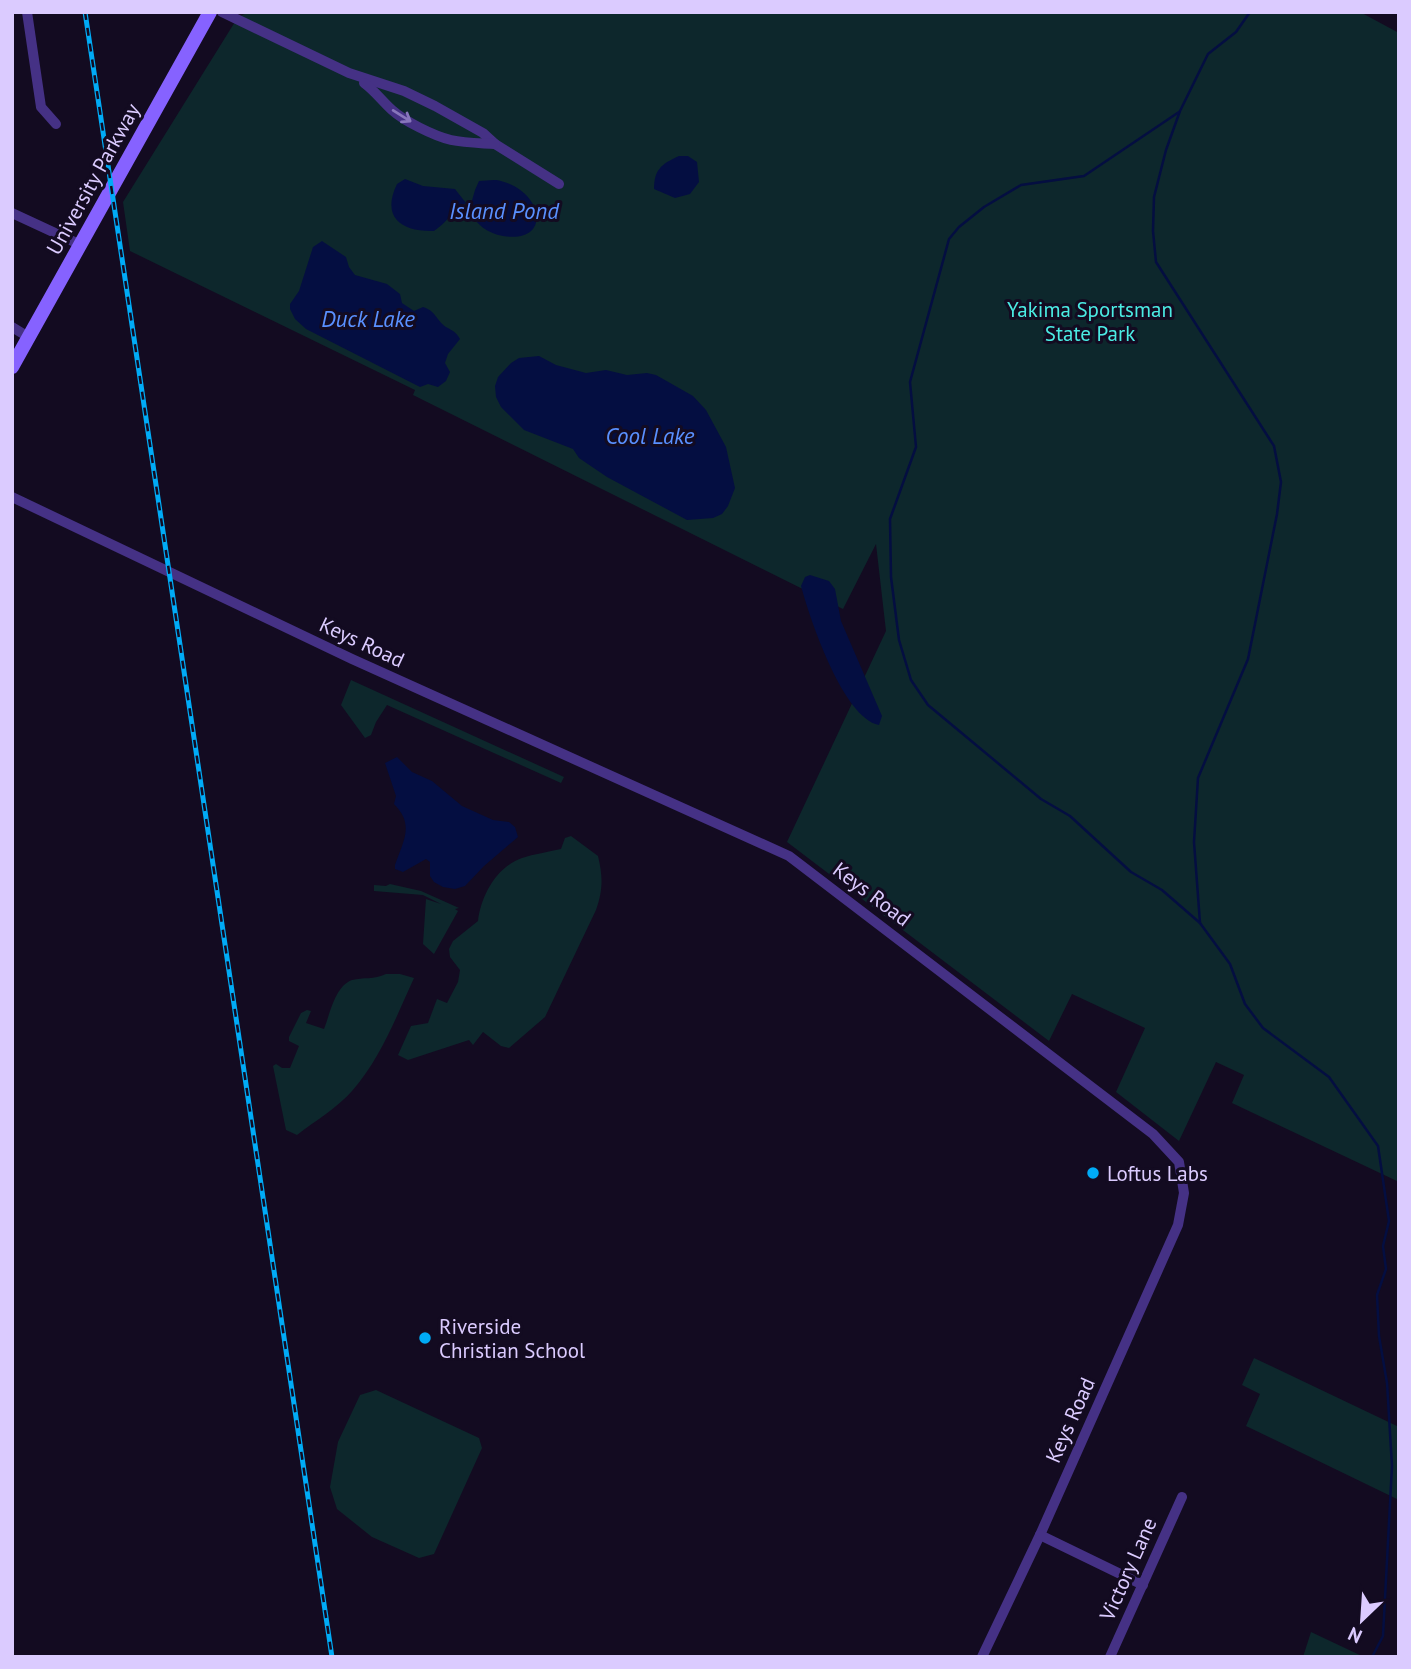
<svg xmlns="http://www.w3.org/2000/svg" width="1411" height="1669" font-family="'PT Sans',sans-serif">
	<rect width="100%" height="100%" fill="#130b21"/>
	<g fill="#0d272c">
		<path d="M249 12H1360L1399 33V1182L1232 1103 1244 1075 1216 1062 1179 1141 1116 1092 1145 1028 1072 994 1049 1041 787 842 886 631 876 544 843 609 413 395 415 390 130 251 123 202 238 17Z"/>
		<path d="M351 680 564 777 561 783 387 705 376 722 371 735 365 738 341 705Z"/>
		<path d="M571 836 598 856C603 877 603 890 596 910L545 1017 509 1048 501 1046 483 1032 473 1045 469 1040 408 1060 398 1055 411 1026 428 1023 437 999 447 1003 458 982 460 970 450 957 449 949 453 941 478 921C481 896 496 867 522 858 534 854 548 852 561 849L565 838Z"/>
		<path d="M390 884 421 891 459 908 455 909 458 911 434 954 423 944 426 899 441 904 423 895 374 891V885L386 886Z"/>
		<path d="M386 974H400L414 978C396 1017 381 1058 352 1091 337 1108 315 1121 297 1135L286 1130 273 1066 276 1064 282 1068H290L299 1046 289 1041V1037L301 1013 307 1010 311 1011 306 1023 324 1029C330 1014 335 986 352 980 363 977 374 980 386 974Z"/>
		<path d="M1254 1358 1399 1427V1500L1246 1426 1260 1394 1242 1385Z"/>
		<path d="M376 1390 479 1438 482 1448 434 1554 419 1558 372 1537 337 1509 330 1487 338 1442 360 1395Z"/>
		<path d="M1311 1632 1364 1657H1303Z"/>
	</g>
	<g fill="#040e41">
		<path d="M679 156H688L697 162 699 182 690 194 675 198 654 189C654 170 661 164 679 156Z"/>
		<path d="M405 179 423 186 455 189 466 203C453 211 446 223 434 231 401 232 381 217 397 184Z"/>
		<path d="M479 181C486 181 495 179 501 181 544 192 552 244 503 236 487 233 477 225 469 211L475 190Z"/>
		<path d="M322 241 346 257 349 267 355 275 387 284 400 294 402 303 414 311 423 307C436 311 436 320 446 327 453 331 455 331 460 339L448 354 445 363 450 372 446 381 438 387 428 384 420 387 306 329 295 319 290 309V304L299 291 313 247Z"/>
		<path d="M539 356 556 365 586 373 606 370 627 375 647 373 656 375 693 396 706 410 726 447 735 488 728 506 722 514 713 518 687 520 607 477 579 458 573 449 524 430 501 407 496 397 495 386 498 377 511 363 519 358Z"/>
		<path d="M810 575 829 581 835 589 841 621 882 716 879 725C843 718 810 619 801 586L805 577Z"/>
		<path d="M397 757 412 772 432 781 462 806 493 820 509 822 515 827 518 837 484 866 465 886 455 889 443 887 434 882 430 876V862L426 859 403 872 395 869V865C403 841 415 825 394 804L396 796 385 763Z"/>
	</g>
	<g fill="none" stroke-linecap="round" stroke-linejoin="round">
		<g stroke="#040e41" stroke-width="2.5">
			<path d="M1250 12 1236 32 1208 54 1180 111 1166 150 1154 197 1153 231 1156 262 1274 446 1281 482 1277 514 1248 659 1198 778 1194 842 1200 923 1230 964 1245 1004 1263 1028 1329 1077 1378 1146 1389 1221 1383 1246 1386 1269 1377 1295 1379 1336 1387 1383 1392 1466 1383 1636 1372 1657"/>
			<path d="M1179 112 1084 176 1021 185 984 207 959 227 949 239 910 382 916 447 890 519 891 577 899 640 911 680 928 705 1041 799 1070 816 1131 872 1162 890 1200 923"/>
		</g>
		<g stroke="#453185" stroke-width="10">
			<path d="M27 12 41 107 56 124"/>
			<path d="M222 12 349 73 404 91 435 106 483 133 495 144 559 184"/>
			<path d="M364 83C375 91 382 101 392 110 404 121 434 136 451 140 465 143 480 143 495 144"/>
			<path d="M12 213 81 245"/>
			<path d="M12 327 30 338"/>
			<path d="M12 497 352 659 789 856 1153 1134 1179 1162 1184 1193 1178 1225 1040 1535 982 1657"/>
			<path d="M1040 1535 1143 1585"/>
			<path d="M1110 1657 1182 1497"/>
		</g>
		<path stroke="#8662ff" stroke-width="14" d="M12 367 210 12"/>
		<defs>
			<path id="rail" d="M85 12 332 1657"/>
		</defs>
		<use href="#rail" stroke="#00abf6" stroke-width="5"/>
		<use href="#rail" stroke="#130b21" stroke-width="2.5" stroke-dasharray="8" stroke-linecap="butt"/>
	</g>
	<defs><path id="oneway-shaft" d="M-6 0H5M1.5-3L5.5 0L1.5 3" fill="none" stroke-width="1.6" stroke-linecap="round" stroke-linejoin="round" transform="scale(1.75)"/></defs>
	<use stroke="#8876bc" href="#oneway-shaft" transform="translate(402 116) rotate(32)"/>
	<g fill="#00abf6" stroke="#130b21" stroke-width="2.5">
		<circle cx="1093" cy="1173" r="7"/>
		<circle cx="425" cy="1338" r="7"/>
	</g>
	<g text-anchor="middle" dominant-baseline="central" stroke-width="6" stroke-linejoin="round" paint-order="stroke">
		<g font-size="21" fill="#dbcbff" stroke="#130b21">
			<text transform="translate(93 179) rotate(-61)">University Parkway</text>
			<text transform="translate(362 642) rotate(25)">Keys Road</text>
			<text transform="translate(872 894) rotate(37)">Keys Road</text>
			<text transform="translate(1070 1420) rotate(-66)">Keys Road</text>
			<text transform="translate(1128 1569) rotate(-66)">Victory Lane</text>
		</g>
		<g font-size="21" fill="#4bebe3" stroke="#130b21">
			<text x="1090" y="309">Yakima Sportsman<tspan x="1090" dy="24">State Park</tspan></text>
		</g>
		<g font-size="21" fill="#dbcbff" stroke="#130b21" text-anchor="start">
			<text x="1107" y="1173">Loftus Labs</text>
			<text x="439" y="1326">Riverside<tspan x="439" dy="24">Christian School</tspan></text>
		</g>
		<g font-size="23" font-style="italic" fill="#5990ff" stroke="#130b21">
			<text x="504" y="210">Island Pond</text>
			<text x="368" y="318">Duck Lake</text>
			<text x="650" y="435">Cool Lake</text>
		</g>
	</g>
	<rect width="1411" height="1669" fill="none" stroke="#dbcbff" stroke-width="28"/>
	<g transform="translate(1362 1620) rotate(205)" stroke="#130b21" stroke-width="5" paint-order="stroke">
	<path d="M0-5L12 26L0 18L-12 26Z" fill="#dbcbff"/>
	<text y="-10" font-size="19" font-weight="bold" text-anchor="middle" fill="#dbcbff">N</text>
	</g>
</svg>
